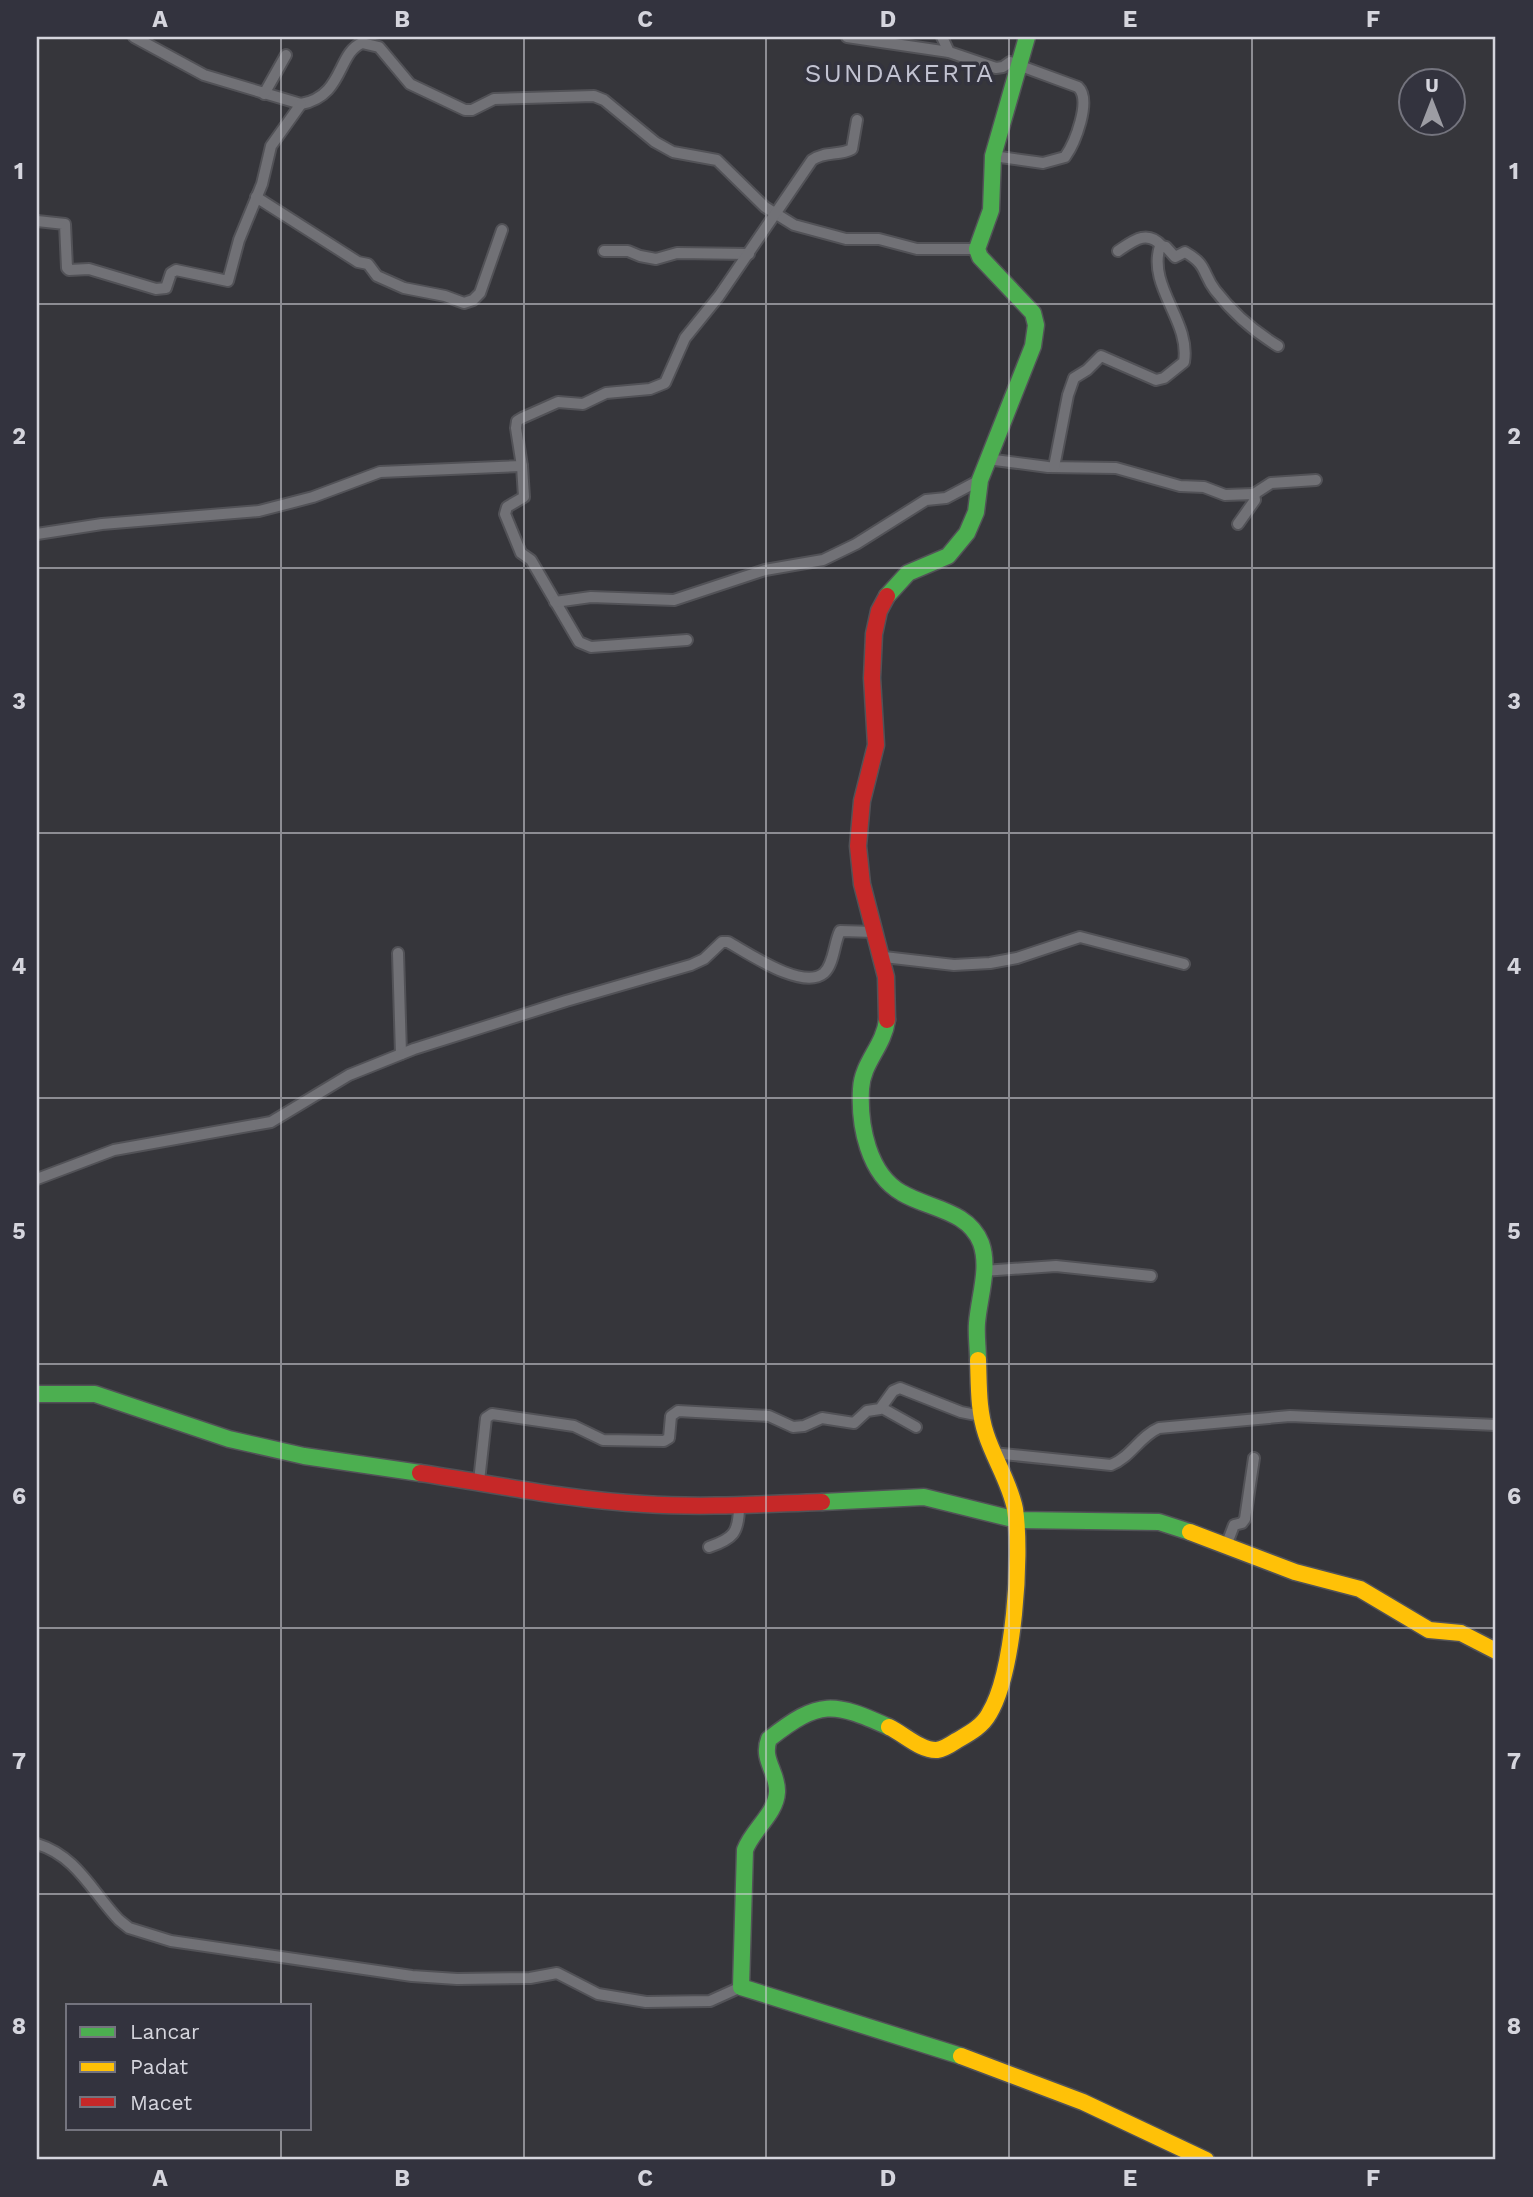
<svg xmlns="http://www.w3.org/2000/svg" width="1533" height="2197" font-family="'Work Sans',sans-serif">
	<rect width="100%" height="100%" fill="#36363b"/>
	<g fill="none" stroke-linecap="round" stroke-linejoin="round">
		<defs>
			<g id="street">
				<path d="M134 37 204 75 301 104C344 96 337 53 362 43L379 47 410 84 465 110H472L494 99 594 96 604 100 655 142 673 152 717 160 765 207 794 225 846 239H879L917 249H977"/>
				<path d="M847 37 949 52"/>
				<path d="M942 37 949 52 996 68 1003 67 1010 62 1078 87C1092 100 1075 143 1065 157L1043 163 993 156"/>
				<path d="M264 94 286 55"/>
				<path d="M256 197 358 262 368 264 377 276 404 288 445 296 464 303 473 300 480 293 502 230"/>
				<path d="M37 221 65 224 67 268 69 270 89 269 156 289 166 288 171 273 176 270 228 281 239 240 262 184 271 146 301 104"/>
				<path d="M604 251H628L640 256 656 259 677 253 749 254"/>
				<path d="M1118 251C1133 241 1147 229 1162 246"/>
				<path d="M987 459 1048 467 1116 468 1180 486 1204 487 1225 495 1254 494 1255 500 1238 524"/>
				<path d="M522 466 524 497 507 507 505 514 521 553 531 560 579 642 591 647 687 640"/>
				<path d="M1054 467 1068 395 1074 378 1087 370 1101 356 1156 380 1164 378 1184 362C1191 321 1147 287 1160 246L1166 247 1175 257 1185 252C1208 265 1202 273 1215 290 1232 312 1255 332 1278 346"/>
				<path d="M1254 494 1271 483 1316 480"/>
				<path d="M37 534 102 524 259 511 313 497 380 472 522 466 516 428 517 421 522 418 558 402 583 404 606 393 650 389 665 383 685 338 719 296 812 160C825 151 839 156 852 149L857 120"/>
				<path d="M555 602 591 597 674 600 765 570 823 560 856 544 926 500 946 498 980 480"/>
				<path d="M398 953 401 1054"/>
				<path d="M884 957 954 965 990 963 1017 958 1080 937 1184 964"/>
				<path d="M37 1179 114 1150 271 1122 349 1075 414 1049 566 1001 691 965 704 959 722 942H728C748 953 803 991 824 973 834 964 834 943 840 931L876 932"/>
				<path d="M983 1271 1056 1266 1151 1276"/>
				<path d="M882 1408 916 1427"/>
				<path d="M993 1453 1111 1465C1130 1458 1140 1436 1159 1428L1290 1416 1496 1425"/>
				<path d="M479 1481 486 1418 492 1414 574 1426 603 1440 664 1441 669 1438 671 1416 678 1411 769 1416 793 1427 804 1426 822 1418 854 1423 867 1411 880 1409 893 1391 900 1388 961 1412 981 1416"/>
				<path d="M1226 1546 1234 1525 1242 1523 1245 1519 1254 1458"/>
				<path d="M709 1547C733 1539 739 1533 739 1506"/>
				<path d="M37 1844C77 1856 92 1892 119 1920L129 1928 171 1941 412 1976 457 1979 530 1978 557 1973 598 1994 646 2002 710 2001 741 1987"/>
			</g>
			<g id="fast">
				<path d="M887 596 908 573 948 556 967 533 976 512 980 480 1033 346 1036 325 1033 313 980 257 977 249 991 210 993 156 1027 37"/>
				<path d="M887 1020C884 1046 862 1063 861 1089 859 1125 868 1174 902 1193 929 1209 968 1210 981 1243 990 1268 979 1297 977 1323 976 1335 978 1348 978 1360"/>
				<path d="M37 1394H95L229 1439 304 1456 420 1473"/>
				<path d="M822 1502 924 1497 1017 1520 1159 1522 1190 1532"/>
				<path d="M889 1727C833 1702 820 1699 769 1739 761 1760 778 1772 777 1792 776 1814 752 1830 745 1850L741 1987 961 2056"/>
			</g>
			<g id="slow">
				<path d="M1190 1532 1295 1572 1360 1589 1429 1630 1461 1633 1496 1651"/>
				<path d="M889 1727C904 1734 921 1751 937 1750 944 1749 950 1745 956 1741 968 1734 982 1727 989 1714 1014 1673 1022 1557 1015 1509 1010 1483 994 1459 986 1434 978 1410 979 1385 978 1360"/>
				<path d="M961 2056 1083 2102 1206 2160"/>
			</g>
			<g id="jam">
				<path d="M887 1020 886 977 862 884 858 846 862 801 876 745 872 678 874 634 879 611 887 596"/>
				<path d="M420 1473C494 1484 569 1500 644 1504 704 1508 763 1504 822 1502"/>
			</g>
		</defs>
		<use href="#street" stroke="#525257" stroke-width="14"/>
		<use href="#fast" stroke="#525257" stroke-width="19"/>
		<use href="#slow" stroke="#525257" stroke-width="19"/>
		<use href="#jam" stroke="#525257" stroke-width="19"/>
		<use href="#street" stroke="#717176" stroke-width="10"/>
		<use href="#fast" stroke="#4caf50" stroke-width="16"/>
		<use href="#slow" stroke="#ffc107" stroke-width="16"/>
		<use href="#jam" stroke="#c62828" stroke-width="16"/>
	</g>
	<path fill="none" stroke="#d5d5dd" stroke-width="2" stroke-opacity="0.55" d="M281 37V2006M524 37V2160M766 37V2160M1009 37V2160M1252 37V2160M37 304H1496M37 568H1496M37 833H1496M37 1098H1496M37 1364H1496M37 1628H1496M37 1894H1496M281 2129V2160"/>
	<g text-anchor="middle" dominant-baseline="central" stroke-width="7" stroke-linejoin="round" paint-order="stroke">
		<g font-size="26" letter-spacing="2" fill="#c2c3d1" stroke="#33333e">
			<text x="900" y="73">SUNDAKERTA</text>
		</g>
	</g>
	<rect width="1533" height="2197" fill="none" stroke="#33333e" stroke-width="77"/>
	<rect x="66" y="2004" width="245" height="126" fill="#33333e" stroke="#74747e" stroke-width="2"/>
	<rect x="80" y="2027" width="35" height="10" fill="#4caf50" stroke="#74747e" stroke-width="2"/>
	<text x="130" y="2039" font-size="21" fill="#d5d5dd">Lancar</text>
	<rect x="80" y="2062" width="35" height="10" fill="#ffc107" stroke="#74747e" stroke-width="2"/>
	<text x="130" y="2074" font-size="21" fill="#d5d5dd">Padat</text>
	<rect x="80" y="2097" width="35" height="10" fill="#c62828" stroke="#74747e" stroke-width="2"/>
	<text x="130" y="2110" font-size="21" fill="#d5d5dd">Macet</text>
	<g transform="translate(1432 102)"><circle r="33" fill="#33333e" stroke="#74747e" stroke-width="2"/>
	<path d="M0-5L12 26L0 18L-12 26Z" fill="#9d9da4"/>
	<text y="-10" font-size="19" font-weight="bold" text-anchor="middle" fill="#d5d5dd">U</text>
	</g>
	<rect x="38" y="38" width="1456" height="2120" fill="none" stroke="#d5d5dd" stroke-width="2.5"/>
	<g font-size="23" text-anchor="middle" font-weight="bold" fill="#d5d5dd">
		<text x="160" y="27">A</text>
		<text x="402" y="27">B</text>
		<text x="645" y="27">C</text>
		<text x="888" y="27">D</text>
		<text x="1130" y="27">E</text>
		<text x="1373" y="27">F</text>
		<text x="19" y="179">1</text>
		<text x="1514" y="179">1</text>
		<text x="19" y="444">2</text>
		<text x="1514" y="444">2</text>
		<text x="19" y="709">3</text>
		<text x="1514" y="709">3</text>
		<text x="19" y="974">4</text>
		<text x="1514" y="974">4</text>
		<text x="19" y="1239">5</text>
		<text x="1514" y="1239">5</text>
		<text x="19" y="1504">6</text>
		<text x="1514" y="1504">6</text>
		<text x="19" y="1769">7</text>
		<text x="1514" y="1769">7</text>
		<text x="19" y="2034">8</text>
		<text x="1514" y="2034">8</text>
		<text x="160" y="2186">A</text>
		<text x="402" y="2186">B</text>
		<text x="645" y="2186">C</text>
		<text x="888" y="2186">D</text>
		<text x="1130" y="2186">E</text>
		<text x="1373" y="2186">F</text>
	</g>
</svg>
